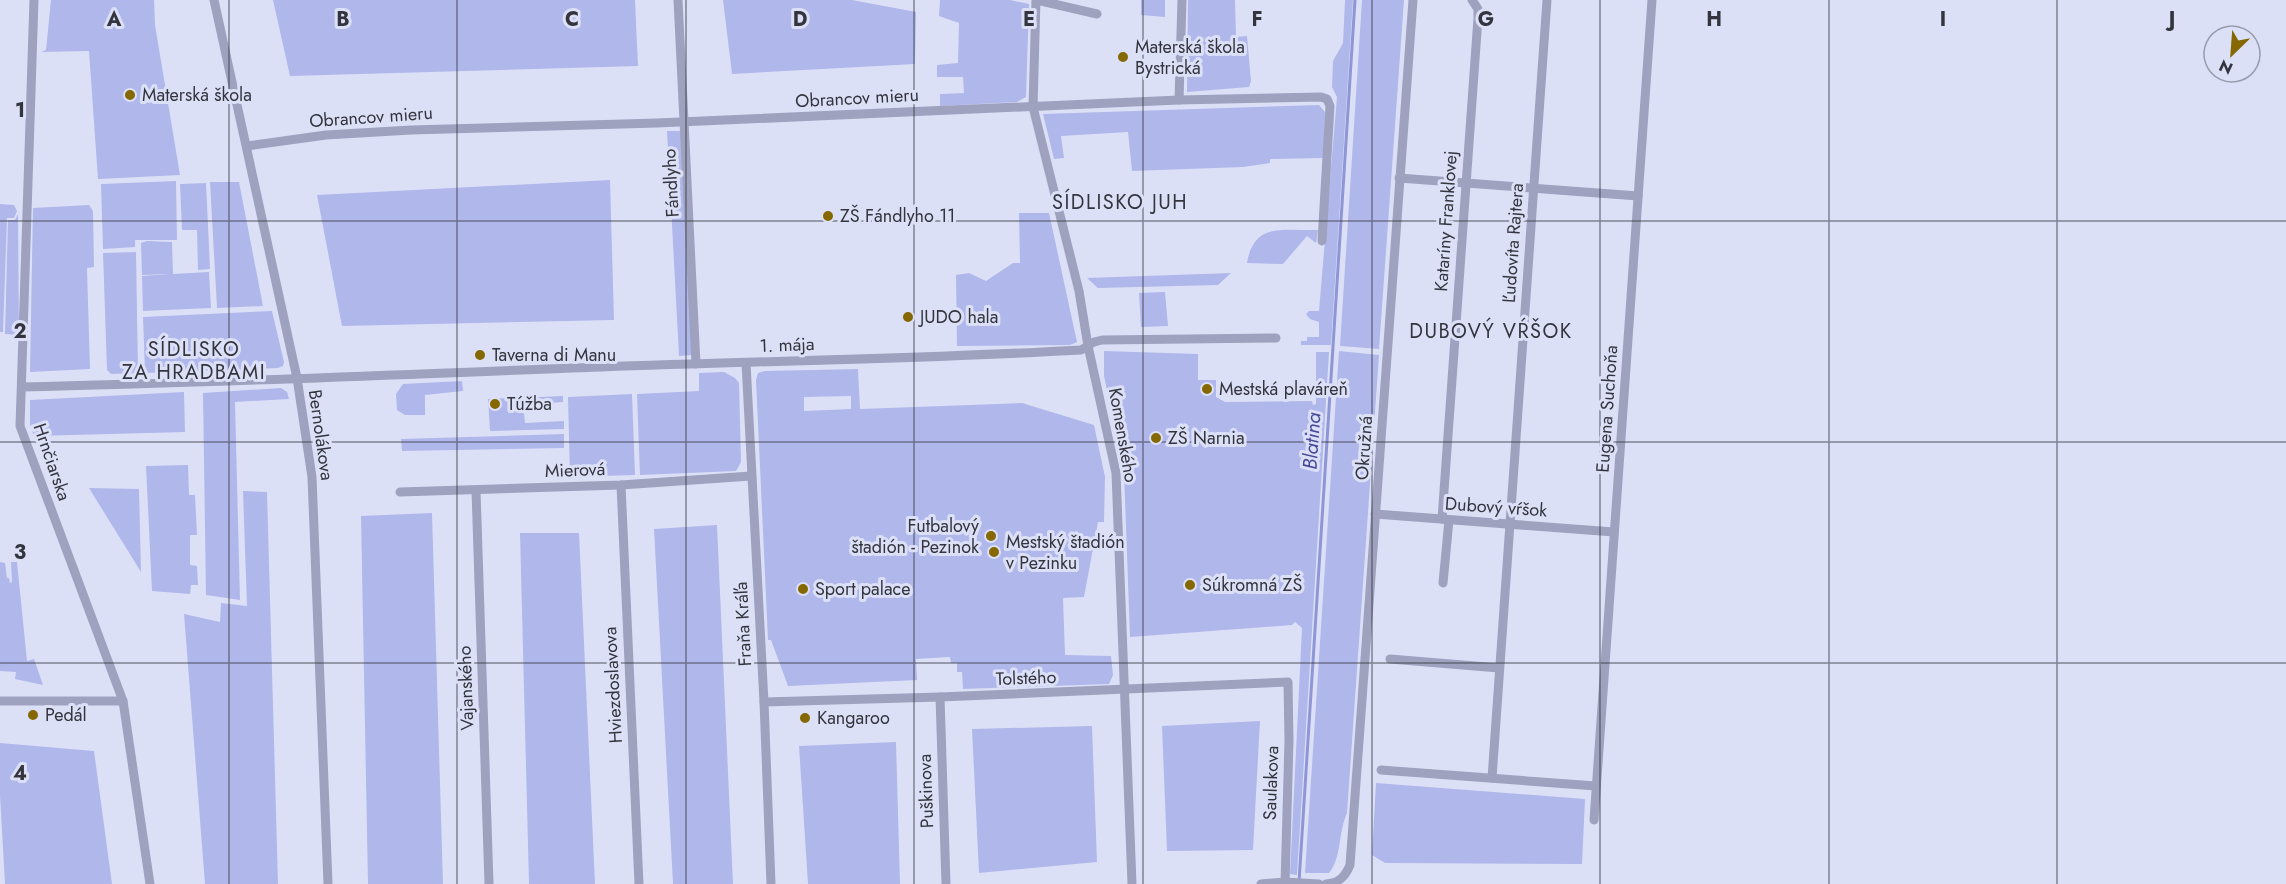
<svg xmlns="http://www.w3.org/2000/svg" width="2286" height="884" font-family="Jost,sans-serif">
	<rect width="100%" height="100%" fill="#dce0f7"/>
	<g fill="#b0b7eb" fill-rule="evenodd">
		<path d="M51 0H154L155 25 180 175 98 179 89 51 41 52 46 50Z"/>
		<path d="M273 0H635L638 66 290 76Z"/>
		<path d="M723 0H852L916 12 915 64 732 74Z"/>
		<path d="M940 0H1010L1029 4 1026 97 1017 102 940 106V94L964 93 963 77H937V65L958 63 959 23 939 16Z"/>
		<path d="M1141 0H1165V17L1141 15Z"/>
		<path d="M1188 0H1235L1236 37 1247 36 1251 81 1249 87 1187 92Z"/>
		<path d="M1345 0H1353L1331 345H1301V341H1307V337H1319V322L1310 319 1306 314 1309 311H1319L1337 97 1332 87 1333 61 1343 43Z"/>
		<path d="M1362 0H1404L1379 349 1340 346Z"/>
		<path d="M1319 105 1325 112 1324 158 1270 159V163L1243 167 1132 171 1128 132 1061 136 1064 158 1054 159 1043 114Z"/>
		<path d="M667 131H681L692 355 679 356Z"/>
		<path d="M610 180 614 320 342 326 317 195Z"/>
		<path d="M176 181 177 240H135V247L103 249 101 184Z"/>
		<path d="M210 182H239L263 306 217 308Z"/>
		<path d="M206 183 210 269 198 270 197 230H182L180 184Z"/>
		<path d="M0 204 14 205 17 211 14 218H7L3 332H0Z"/>
		<path d="M89 205 93 211 94 267 87 268 90 369 30 372 33 208Z"/>
		<path d="M1019 213H1049L1077 342 1070 345 957 346 956 275 969 273 986 281 1013 263H1020Z"/>
		<path d="M18 214 19 335 5 334 8 220H15Z"/>
		<path d="M1318 230 1316 243 1307 236 1283 264 1247 263C1254 221 1284 231 1318 230Z"/>
		<path d="M147 241 172 242 173 274 209 272 211 308 143 311 142 276 170 274 142 275 141 243Z"/>
		<path d="M136 252 138 373 111 374 107 370 103 253Z"/>
		<path d="M1231 273 1218 285 1098 288 1087 278Z"/>
		<path d="M1165 292 1168 326 1141 327 1139 293Z"/>
		<path d="M272 311 284 362 283 366 278 368 145 373 143 317Z"/>
		<path d="M1104 351 1198 354V380H1216V397L1225 402 1312 401 1313 405 1316 404V352H1329L1297 875 1290 874 1302 628 1295 622 1292 625 1130 637 1124 472 1104 376Z"/>
		<path d="M1339 351 1379 355 1347 813C1338 833 1342 857 1329 873H1305Z"/>
		<path d="M858 369 860 409 1022 403 1094 425 1105 477 1104 522H1098L1084 597 1063 598 1065 655 1111 656 1113 675 1109 684 963 689 962 672H957V663H951L950 657 916 659 917 680 788 686 771 640H768L756 380 758 373 765 371ZM851 396V409L804 411V397Z"/>
		<path d="M724 372 735 378 739 383 741 462 736 471 640 475 637 394 699 391V373Z"/>
		<path d="M462 381 463 391 425 395V415H405L397 410 396 394 403 384Z"/>
		<path d="M281 388 287 392 289 399 235 402 240 600 206 595 203 393Z"/>
		<path d="M184 392 185 432 34 436 30 424V400Z"/>
		<path d="M632 394 635 475 570 477 568 397Z"/>
		<path d="M563 396V402L523 405 525 423 564 421V429L490 431 488 399Z"/>
		<path d="M564 434V448L402 451 401 439Z"/>
		<path d="M188 465 189 495H195L197 535H190V565L197 566 198 585H191L190 594 152 591 146 466Z"/>
		<path d="M89 488 139 489 141 572Z"/>
		<path d="M243 491 267 492 278 884H205L184 614 220 622 221 603 247 606Z"/>
		<path d="M432 513 443 884H368L361 516Z"/>
		<path d="M717 525 733 884H673L654 529Z"/>
		<path d="M520 533H579L595 884H529Z"/>
		<path d="M0 562 5 563 7 578H9L10 583 12 582 11 562H17L27 661 34 659 43 685 15 679 16 672 0 671Z"/>
		<path d="M1260 721 1253 850 1167 851 1162 726Z"/>
		<path d="M1092 726 1097 862 979 873 972 729Z"/>
		<path d="M896 742 900 884H808L799 746Z"/>
		<path d="M0 743 94 751 112 884H5L0 795Z"/>
		<path d="M1376 783 1585 799 1582 864 1385 863 1372 855Z"/>
	</g>
	<g fill="none" stroke-linecap="round" stroke-linejoin="round">
		<path stroke="#8f96d6" stroke-width="3" d="M1299 882 1355 0"/>
		<g stroke="#9ea2bf" stroke-width="9">
			<path d="M34 0 20 426 123 701 150 884"/>
			<path d="M214 0 297 378 312 477 328 884"/>
			<path d="M678 0 696 364"/>
			<path d="M1036 0 1033 107 1079 291 1088 346 1116 473 1132 884"/>
			<path d="M1037 0 1097 14"/>
			<path d="M1179 100 1182 0"/>
			<path d="M247 146 326 135 411 130 657 123 1179 100 1321 97 1327 99 1330 106 1322 241"/>
			<path d="M1399 178 1638 196"/>
			<path d="M746 363 764 702 771 884"/>
			<path d="M22 387C215 383 408 374 602 367 761 361 921 359 1081 350L1094 342 1102 340 1276 338"/>
			<path d="M621 485 639 884"/>
			<path d="M476 491 489 884"/>
			<path d="M400 492 621 485 751 476"/>
			<path d="M1375 514 1614 532"/>
			<path d="M1442 519 1478 18V9L1472 0"/>
			<path d="M1443 583 1449 520"/>
			<path d="M1390 659 1499 668"/>
			<path d="M940 697 946 884"/>
			<path d="M0 701H123"/>
			<path d="M764 702 940 697 1288 682 1289 740 1285 884"/>
			<path d="M1381 770 1596 786"/>
			<path d="M1492 778 1547 0"/>
			<path d="M1594 820 1652 0"/>
			<path d="M1261 884 1285 882 1319 884"/>
			<path d="M1326 884C1339 883 1345 877 1350 865L1413 0"/>
		</g>
	</g>
	<path fill="none" stroke="#33343d" stroke-width="1.5" stroke-opacity="0.55" d="M229 0V884M457 0V884M686 0V884M914 0V884M1143 0V884M1372 0V884M1600 0V884M1829 0V884M2057 0V884M0 221H2286M0 442H2286M0 663H2286"/>
	<g fill="#856801" stroke="#dce0f7" stroke-width="2">
		<circle cx="1123" cy="57" r="6"/>
		<circle cx="130" cy="95" r="6"/>
		<circle cx="828" cy="216" r="6"/>
		<circle cx="908" cy="317" r="6"/>
		<circle cx="480" cy="355" r="6"/>
		<circle cx="1207" cy="389" r="6"/>
		<circle cx="495" cy="404" r="6"/>
		<circle cx="1156" cy="438" r="6"/>
		<circle cx="991" cy="536" r="6"/>
		<circle cx="994" cy="552" r="6"/>
		<circle cx="1190" cy="585" r="6"/>
		<circle cx="803" cy="589" r="6"/>
		<circle cx="33" cy="715" r="6"/>
		<circle cx="805" cy="718" r="6"/>
	</g>
	<g text-anchor="middle" dominant-baseline="central" stroke-width="6" stroke-linejoin="round" paint-order="stroke">
		<g font-size="18" fill="#33343d" stroke="#dce0f7" text-anchor="start">
			<text x="1135" y="47">Materská škola<tspan x="1135" dy="21">Bystrická</tspan></text>
			<text x="142" y="95">Materská škola</text>
			<text x="840" y="216">ZŠ Fándlyho 11</text>
			<text x="920" y="317">JUDO hala</text>
			<text x="492" y="355">Taverna di Manu</text>
			<text x="1219" y="389">Mestská plaváreň</text>
			<text x="507" y="404">Túžba</text>
			<text x="1168" y="438">ZŠ Narnia</text>
			<text x="979" y="526" text-anchor="end">Futbalový<tspan x="979" dy="21">štadión - Pezinok</tspan></text>
			<text x="1006" y="542">Mestský štadión<tspan x="1006" dy="21">v Pezinku</tspan></text>
			<text x="1202" y="585">Súkromná ZŠ</text>
			<text x="815" y="589">Sport palace</text>
			<text x="45" y="715">Pedál</text>
			<text x="817" y="718">Kangaroo</text>
		</g>
		<g font-size="18" fill="#33343d" stroke="#dce0f7">
			<text transform="translate(857 98) rotate(-3)">Obrancov mieru</text>
			<text transform="translate(371 117) rotate(-4)">Obrancov mieru</text>
			<text transform="translate(671 183) rotate(-93)">Fándlyho</text>
			<text transform="translate(1446 221) rotate(-86)">Kataríny Franklovej</text>
			<text transform="translate(1513 243) rotate(-86)">Ľudovíta Rajtera</text>
			<text transform="translate(787 345) rotate(-2)">1. mája</text>
			<text transform="translate(1607 409) rotate(-86)">Eugena Suchoňa</text>
			<text transform="translate(321 435) rotate(82)">Bernolákova</text>
			<text transform="translate(1123 435) rotate(80)">Komenského</text>
			<text transform="translate(1364 448) rotate(-86)">Okružná</text>
			<text transform="translate(52 462) rotate(71)">Hrnčiarska</text>
			<text transform="translate(575 470) rotate(-2)">Mierová</text>
			<text transform="translate(1496 507) rotate(4)">Dubový vŕšok</text>
			<text transform="translate(743 624) rotate(-93)">Fraňa Kráľa</text>
			<text transform="translate(1026 678) rotate(-2)">Tolstého</text>
			<text transform="translate(613 685) rotate(-93)">Hviezdoslavova</text>
			<text transform="translate(466 688) rotate(-92)">Vajanského</text>
			<text transform="translate(1271 783) rotate(-88)">Saulakova</text>
			<text transform="translate(926 791) rotate(-92)">Puškinova</text>
		</g>
		<g font-size="20" letter-spacing="1.5" fill="#33343d" stroke="#dce0f7">
			<text x="1120" y="202">SÍDLISKO JUH</text>
			<text x="1491" y="331">DUBOVÝ VŔŠOK</text>
			<text x="194" y="349">SÍDLISKO<tspan x="194" dy="23">ZA HRADBAMI</tspan></text>
		</g>
		<g font-size="20" font-style="italic" fill="#474a98" stroke="#dce0f7">
			<text transform="translate(1312 441) rotate(-86)">Blatina</text>
		</g>
	</g>
	<g font-size="20" text-anchor="middle" font-weight="bold" fill="#33343d" stroke="#dce0f7" stroke-width="6" stroke-linejoin="round" paint-order="stroke">
		<text x="114" y="26">A</text>
		<text x="343" y="26">B</text>
		<text x="572" y="26">C</text>
		<text x="800" y="26">D</text>
		<text x="1029" y="26">E</text>
		<text x="1257" y="26">F</text>
		<text x="1486" y="26">G</text>
		<text x="1714" y="26">H</text>
		<text x="1943" y="26">I</text>
		<text x="2172" y="26">J</text>
		<text x="20" y="117">1</text>
		<text x="20" y="338">2</text>
		<text x="20" y="559">3</text>
		<text x="20" y="780">4</text>
	</g>
	<g transform="translate(2232 54) rotate(205)"><circle r="28" fill="#dce0f7" stroke="#989bad" stroke-width="1.5"/>
	<path d="M0-4.5L10 22L0 15L-10 22Z" fill="#856801"/>
	<text y="-9" font-size="16" font-weight="bold" text-anchor="middle" fill="#33343d">N</text>
	</g>
</svg>
